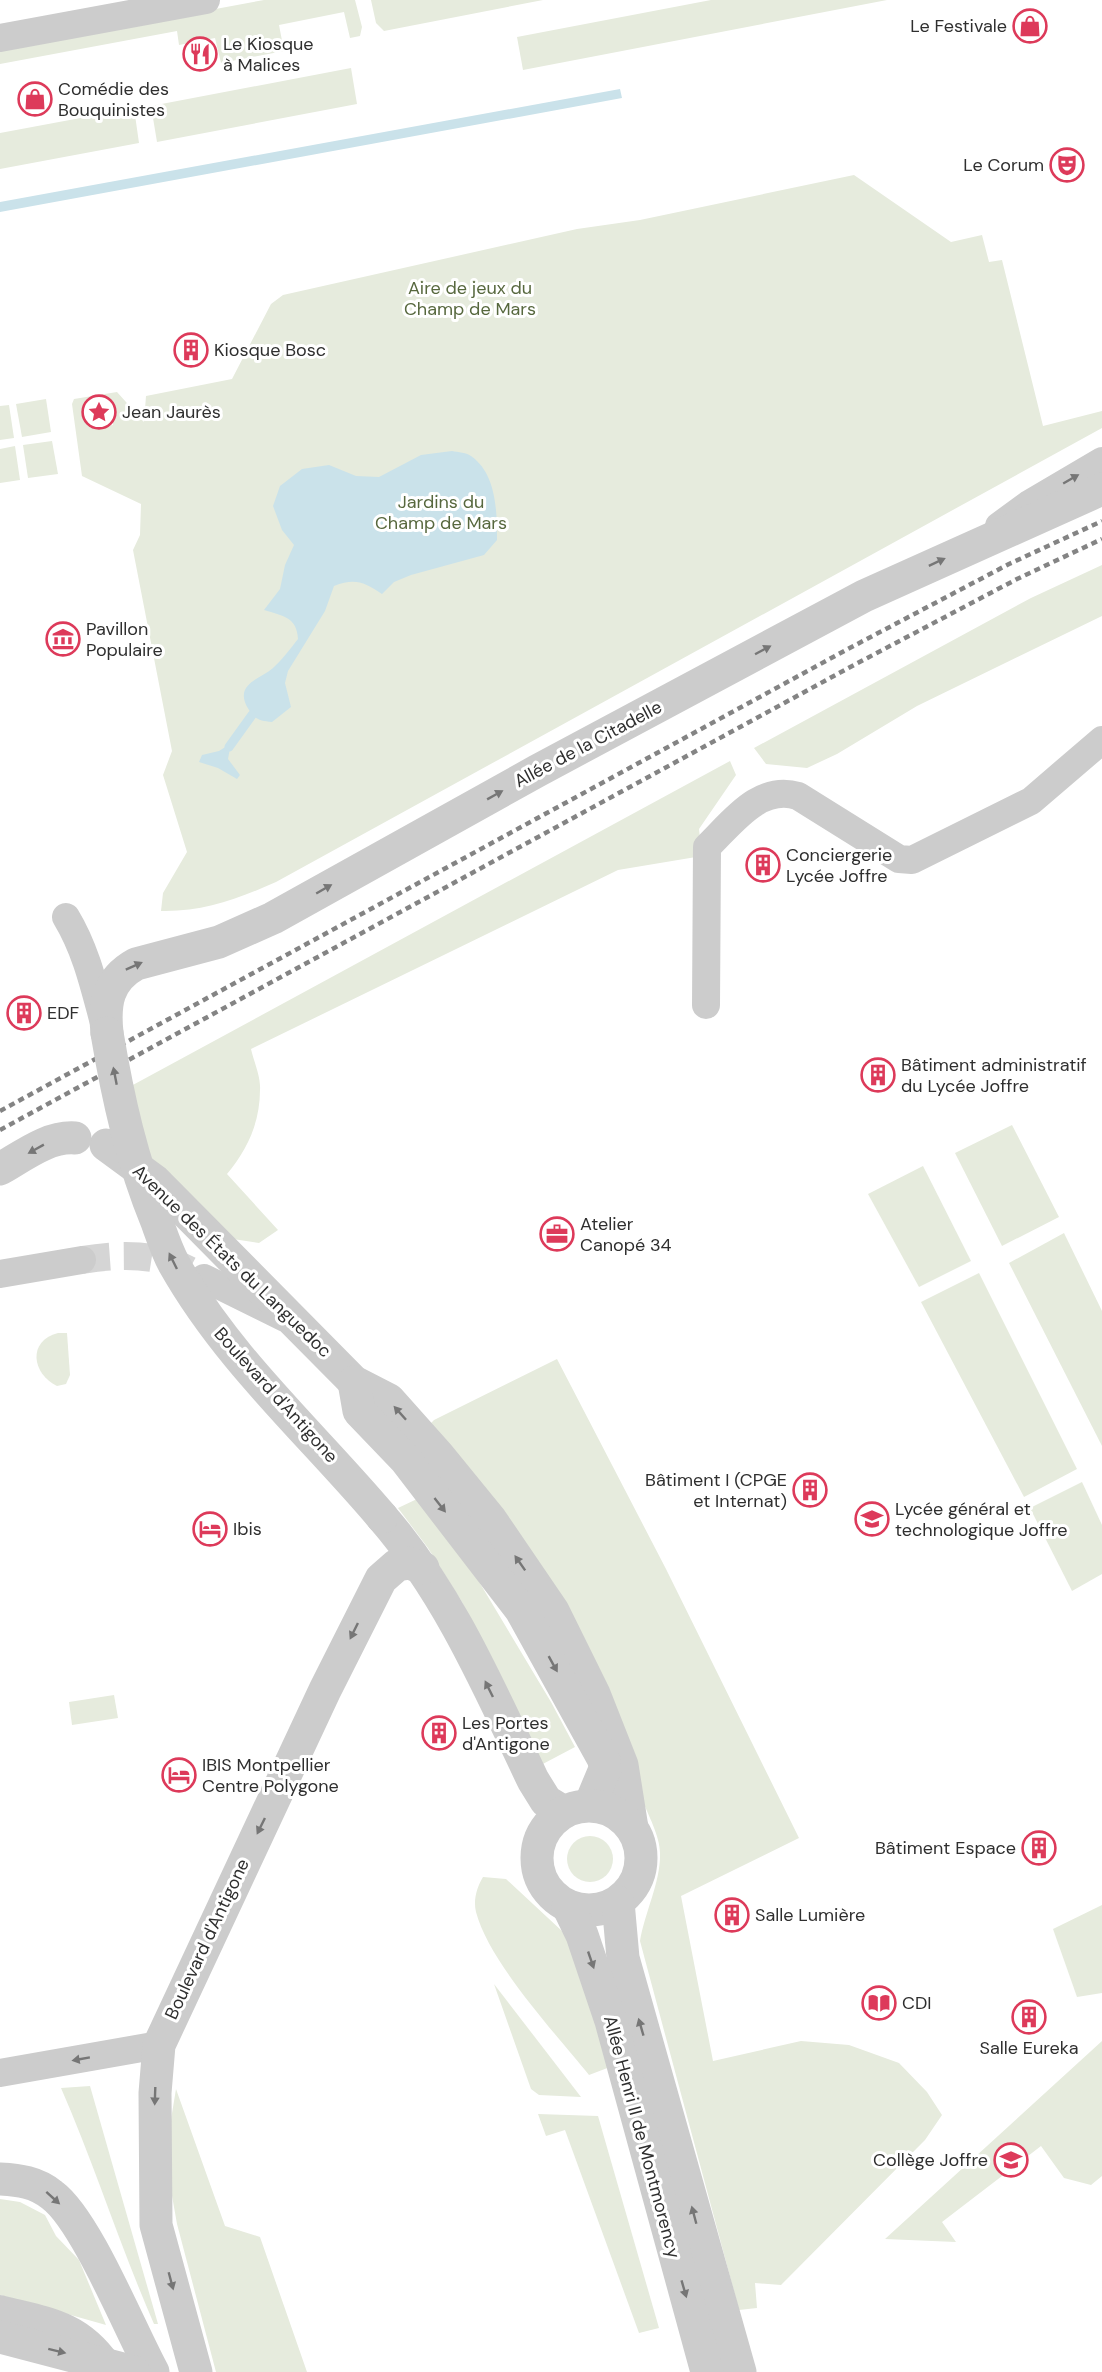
<svg xmlns="http://www.w3.org/2000/svg" width="1102" height="2372" font-family="'DM Sans',sans-serif">
	<rect width="100%" height="100%" fill="#fff"/>
	<g fill="#e6ebdd" fill-rule="evenodd">
		<path d="M264 0H355L362 27 360 36 350 38 344 12 279 25 284 51 221 63 215 38 179 45 177 31 0 64V49Z"/>
		<path d="M371 0H543L384 31 376 23Z"/>
		<path d="M711 0H887L523 70 517 37Z"/>
		<path d="M351 68 357 104 157 142 151 106Z"/>
		<path d="M134 108 139 143 0 169V133Z"/>
		<path d="M854 175 951 242 982 235 989 262 1002 260 1043 426 1102 411V428L276 882C238 899 203 912 161 911L163 893 187 852 163 775 172 751 133 550 140 535 141 504 82 476 72 404 74 399 117 392 144 422 146 396 232 379 271 304 283 295 577 229 640 220ZM109 401 113 425 90 428 87 404Z"/>
		<path d="M46 399 51 432 22 437 16 404Z"/>
		<path d="M9 405 14 438 0 440V406Z"/>
		<path d="M52 441 58 474 28 478 23 445Z"/>
		<path d="M15 446 20 480 0 483V449Z"/>
		<path d="M1102 565V616L917 706 837 754 807 768 766 764 754 748 1031 598Z"/>
		<path d="M730 761 736 775 699 829 702 856 618 870 251 1049C254 1062 261 1077 260 1090 260 1123 247 1150 227 1174L278 1230 259 1243 233 1239 149 1158 131 1086Z"/>
		<path d="M1012 1125 1059 1217 1002 1246 955 1153Z"/>
		<path d="M923 1166 971 1261 919 1287 868 1194Z"/>
		<path d="M1064 1233 1102 1311V1446L1009 1263Z"/>
		<path d="M979 1273 1077 1469 1024 1497 921 1302Z"/>
		<path d="M58 1333H67L70 1375 66 1384 57 1386C32 1374 27 1341 58 1333Z"/>
		<path d="M557 1359 666 1569 799 1838 681 1896 713 2061 801 2041 849 2045 899 2063 927 2092 942 2115 925 2140 781 2285 755 2283 757 2308 739 2310 640 1941C645 1912 661 1881 660 1853 660 1836 648 1815 642 1799L427 1427 434 1420Z"/>
		<path d="M1082 1482 1102 1525V1574L1072 1591 1030 1508Z"/>
		<path d="M417 1499 478 1580 551 1702 575 1747 539 1766 462 1602 428 1548 398 1508Z"/>
		<path d="M114 1695 118 1718 72 1725 69 1702Z"/>
		<circle cx="590" cy="1859" r="23"/>
		<path d="M483 1877 506 1879 562 1931 576 1954 610 2067 589 2075C556 2034 489 1962 476 1912 473 1900 477 1887 483 1877Z"/>
		<path d="M1102 1905V1993L1077 1997 1053 1929Z"/>
		<path d="M494 1984 581 2097 539 2095 531 2089Z"/>
		<path d="M1102 2041V2176L1091 2185 1064 2178 1041 2146 942 2222 956 2242 885 2239Z"/>
		<path d="M90 2086 158 2324H154C120 2246 95 2166 61 2088Z"/>
		<path d="M176 2089 225 2226 260 2237 307 2372H216L177 2224 165 2156Z"/>
		<path d="M538 2114 598 2116 659 2328 639 2333 565 2130 546 2136Z"/>
		<path d="M0 2199 20 2202 45 2215 56 2236 79 2260 106 2325 0 2295Z"/>
	</g>
	<g fill="#cae2ea">
		<path d="M620 89 622 98 0 212V202Z"/>
		<path d="M452 451C458 452 467 453 471 456 497 474 497 513 497 540L484 555 411 575 394 582 382 594C364 582 355 578 334 586L325 611 288 671 285 683 291 707 272 722C261 721 255 720 249 710 232 684 261 679 273 668 282 660 290 649 298 639 297 617 283 616 264 610L280 589 285 565 294 545 282 530 273 506 280 486 302 469 329 465 356 476 379 477 421 455Z"/>
		<path d="M227 746 230 748 228 759 240 775 237 779 218 768 199 762 202 755 219 751Z"/>
	</g>
	<g fill="none" stroke-linecap="round" stroke-linejoin="round">
		<path stroke="#cae2ea" stroke-width="9" d="M229 747 252 715"/>
		<path stroke="#d5d5d5" stroke-width="28" stroke-dasharray="28 14" stroke-linecap="butt" d="M82 1260C118 1254 157 1253 189 1270"/>
		<g stroke="#ccc" stroke-width="28">
			<path d="M0 38 206 0"/>
			<path d="M999 526 1029 504 1102 461"/>
			<path d="M66 917C86 950 94 986 104 1023"/>
			<path d="M706 1005 707 847C732 823 759 784 798 796L899 859 912 860 1031 801 1102 740"/>
			<path d="M0 1274 82 1260"/>
			<path d="M204 1278 285 1318"/>
			<path d="M0 2073 159 2045"/>
			<path d="M0 2309C46 2321 78 2323 107 2364"/>
		</g>
		<g stroke="#ccc" stroke-width="33">
			<path d="M107 1033C104 1004 107 980 136 964L219 942 273 918 537 771 864 596 1102 489"/>
			<path d="M106 1145 155 1181 354 1382 389 1400 438 1455 491 1520 553 1611 594 1694 622 1765 632 1828"/>
			<path d="M0 1169C23 1156 48 1136 75 1138"/>
			<path d="M354 1382 359 1411 405 1459 521 1610 604 1760 605 1769 590 1805"/>
			<path d="M382 1517C449 1594 489 1688 533 1780L546 1801 564 1812"/>
			<circle cx="589" cy="1858" r="52"/>
			<path d="M618 1902 623 1958 740 2372"/>
			<path d="M568 1906 582 1935 611 2021 707 2372"/>
			<path d="M0 2179C19 2180 36 2182 52 2195 86 2220 130 2330 153 2372"/>
			<path d="M0 2337 134 2372"/>
			<path d="M196 2372 156 2225 155 2093 159 2045 325 1690 381 1579 397 1565 409 1563 423 1568"/>
		</g>
		<g stroke="#848484" stroke-width="4.5" stroke-dasharray="6 4.5" stroke-linecap="butt">
			<path d="M0 1111 846 650 1009 564 1102 521"/>
			<path d="M0 1130 854 665 1017 579 1102 539"/>
		</g>
		<path stroke="#ccc" stroke-width="33" d="M107 1033C118 1099 132 1161 157 1222 162 1236 167 1251 174 1264 228 1360 312 1434 382 1517"/>
	</g>
	<defs><path id="oneway-solid" d="M-6-.8H1V-3.2L6.5 0L1 3.2V.8H-6Z" transform="scale(1.5)"/></defs>
	<g fill="#767676">
		<use href="#oneway-solid" transform="translate(1071 479) rotate(-30)"/>
		<use href="#oneway-solid" transform="translate(937 562) rotate(-25)"/>
		<use href="#oneway-solid" transform="translate(763 650) rotate(-28)"/>
		<use href="#oneway-solid" transform="translate(495 795) rotate(-29)"/>
		<use href="#oneway-solid" transform="translate(324 889) rotate(-30)"/>
		<use href="#oneway-solid" transform="translate(134 966) rotate(-24)"/>
		<use href="#oneway-solid" transform="translate(115 1076) rotate(-101)"/>
		<use href="#oneway-solid" transform="translate(36 1149) rotate(151)"/>
		<use href="#oneway-solid" transform="translate(173 1261) rotate(-116)"/>
		<use href="#oneway-solid" transform="translate(400 1413) rotate(-132)"/>
		<use href="#oneway-solid" transform="translate(440 1505) rotate(52)"/>
		<use href="#oneway-solid" transform="translate(520 1563) rotate(-125)"/>
		<use href="#oneway-solid" transform="translate(354 1631) rotate(116)"/>
		<use href="#oneway-solid" transform="translate(553 1664) rotate(61)"/>
		<use href="#oneway-solid" transform="translate(489 1689) rotate(-116)"/>
		<use href="#oneway-solid" transform="translate(261 1826) rotate(116)"/>
		<use href="#oneway-solid" transform="translate(591 1960) rotate(71)"/>
		<use href="#oneway-solid" transform="translate(641 2027) rotate(-106)"/>
		<use href="#oneway-solid" transform="translate(81 2059) rotate(170)"/>
		<use href="#oneway-solid" transform="translate(155 2096) rotate(92)"/>
		<use href="#oneway-solid" transform="translate(53 2198) rotate(42)"/>
		<use href="#oneway-solid" transform="translate(694 2215) rotate(-105)"/>
		<use href="#oneway-solid" transform="translate(171 2281) rotate(75)"/>
		<use href="#oneway-solid" transform="translate(684 2289) rotate(74)"/>
		<use href="#oneway-solid" transform="translate(57 2351) rotate(14)"/>
	</g>
	<defs>
		<symbol id="shop-ring" viewBox="-11 -11 22 22"><circle r="9.5" fill="#fff" stroke="#dd3a5a" stroke-width="1.5"/><path d="M-5-2.5h2.3a2.7 3.5 0 0 1 5.4 0H5L5.5 6h-11ZM-1.5-2.5h3a1.5 2.3 0 0 0-3 0Z" fill="#dd3a5a"/></symbol>
		<symbol id="restaurant-ring" viewBox="-11 -11 22 22"><circle r="9.5" fill="#fff" stroke="#dd3a5a" stroke-width="1.5"/><path d="M-5-6h1v4h1v-4h1v4h1v-4h1v5L-1.5 .5V6h-2V.5L-5-1ZM5-6V6H3V1.5H1.5Q1.5-4 5-6Z" fill="#dd3a5a"/></symbol>
		<symbol id="theatre-ring" viewBox="-11 -11 22 22"><circle r="9.5" fill="#fff" stroke="#dd3a5a" stroke-width="1.5"/><path d="M-5-5.5Q0-4 5-5.5V0Q5 5 0 6Q-5 5-5 0ZM-3.3-2.5H-1v1.5H-3.3ZM1-2.5H3.3v1.5H1ZM-2.8 1Q0 5.5 2.8 1Z" fill="#dd3a5a"/></symbol>
		<symbol id="building-ring" viewBox="-11 -11 22 22"><circle r="9.5" fill="#fff" stroke="#dd3a5a" stroke-width="1.5"/><path d="M-4-6H4V6H1V3H-1V6H-4ZM-2.5-4.3h1.7v1.8h-1.7ZM.8-4.3h1.7v1.8H.8ZM-2.5-1h1.7V.8h-1.7ZM.8-1h1.7V.8H.8Z" fill="#dd3a5a"/></symbol>
		<symbol id="sight-ring" viewBox="-11 -11 22 22"><circle r="9.5" fill="#fff" stroke="#dd3a5a" stroke-width="1.5"/><path d="M0-6L1.8-2.2L6-1.7L2.9 1.2L3.7 5.4L0 3.3L-3.7 5.4L-2.9 1.2L-6-1.7L-1.8-2.2Z" fill="#dd3a5a"/></symbol>
		<symbol id="museum-ring" viewBox="-11 -11 22 22"><circle r="9.5" fill="#fff" stroke="#dd3a5a" stroke-width="1.5"/><path d="M0-6L6-3V-2H-6V-3ZM-5-1h2V3h-2ZM-1-1h2V3h-2ZM3-1h2V3H3ZM-6 4H6V6H-6Z" fill="#dd3a5a"/></symbol>
		<symbol id="office-ring" viewBox="-11 -11 22 22"><circle r="9.5" fill="#fff" stroke="#dd3a5a" stroke-width="1.5"/><path d="M-6-3h4V-5.5h4V-3h4V5H-6ZM-1-4.5V-3h2v-1.5ZM-6 0V1H6V0Z" fill="#dd3a5a"/></symbol>
		<symbol id="school-ring" viewBox="-11 -11 22 22"><circle r="9.5" fill="#fff" stroke="#dd3a5a" stroke-width="1.5"/><path d="M0-5L7-2L0 1L-7-2ZM-4 1L0 2.5L4 1V4Q0 6-4 4Z" fill="#dd3a5a"/></symbol>
		<symbol id="hotel-ring" viewBox="-11 -11 22 22"><circle r="9.5" fill="#fff" stroke="#dd3a5a" stroke-width="1.5"/><path d="M-6-4.5h1.5V1H6V5H4.5V3h-9V5H-6ZM-4 0a1.8 1.8 0 1 1 3.6 0ZM.5 0V-2.5h3Q6-2.5 6 0Z" fill="#dd3a5a"/></symbol>
		<symbol id="library-ring" viewBox="-11 -11 22 22"><circle r="9.5" fill="#fff" stroke="#dd3a5a" stroke-width="1.5"/><path d="M-6-4Q-3-5.5-.7-3.5V5Q-3 3-6 4ZM6-4Q3-5.5 .7-3.5V5Q3 3 6 4Z" fill="#dd3a5a"/></symbol>
	</defs>
	<g fill-rule="evenodd">
		<use href="#shop-ring" x="1011" y="7" width="38" height="38"/>
		<use href="#restaurant-ring" x="181" y="35" width="38" height="38"/>
		<use href="#shop-ring" x="16" y="80" width="38" height="38"/>
		<use href="#theatre-ring" x="1048" y="146" width="38" height="38"/>
		<use href="#building-ring" x="172" y="331" width="38" height="38"/>
		<use href="#sight-ring" x="80" y="393" width="38" height="38"/>
		<use href="#museum-ring" x="44" y="620" width="38" height="38"/>
		<use href="#building-ring" x="744" y="846" width="38" height="38"/>
		<use href="#building-ring" x="5" y="994" width="38" height="38"/>
		<use href="#building-ring" x="859" y="1056" width="38" height="38"/>
		<use href="#office-ring" x="538" y="1215" width="38" height="38"/>
		<use href="#building-ring" x="791" y="1471" width="38" height="38"/>
		<use href="#school-ring" x="853" y="1500" width="38" height="38"/>
		<use href="#hotel-ring" x="191" y="1510" width="38" height="38"/>
		<use href="#building-ring" x="420" y="1714" width="38" height="38"/>
		<use href="#hotel-ring" x="160" y="1756" width="38" height="38"/>
		<use href="#building-ring" x="1020" y="1829" width="38" height="38"/>
		<use href="#building-ring" x="713" y="1896" width="38" height="38"/>
		<use href="#library-ring" x="860" y="1984" width="38" height="38"/>
		<use href="#building-ring" x="1010" y="1998" width="38" height="38"/>
		<use href="#school-ring" x="992" y="2141" width="38" height="38"/>
	</g>
	<g text-anchor="middle" dominant-baseline="central" stroke-width="6" stroke-linejoin="round" paint-order="stroke">
		<g font-size="18" fill="#2f2f2f" stroke="#fff" text-anchor="start">
			<text x="1007" y="26" text-anchor="end">Le Festivale</text>
			<text x="223" y="44">Le Kiosque<tspan x="223" dy="21">à Malices</tspan></text>
			<text x="58" y="89">Comédie des<tspan x="58" dy="21">Bouquinistes</tspan></text>
			<text x="1044" y="165" text-anchor="end">Le Corum</text>
			<text x="214" y="350">Kiosque Bosc</text>
			<text x="122" y="412">Jean Jaurès</text>
			<text x="86" y="629">Pavillon<tspan x="86" dy="21">Populaire</tspan></text>
			<text x="786" y="855">Conciergerie<tspan x="786" dy="21">Lycée Joffre</tspan></text>
			<text x="47" y="1013">EDF</text>
			<text x="901" y="1065">Bâtiment administratif<tspan x="901" dy="21">du Lycée Joffre</tspan></text>
			<text x="580" y="1224">Atelier<tspan x="580" dy="21">Canopé 34</tspan></text>
			<text x="787" y="1480" text-anchor="end">Bâtiment I (CPGE<tspan x="787" dy="21">et Internat)</tspan></text>
			<text x="895" y="1509">Lycée général et<tspan x="895" dy="21">technologique Joffre</tspan></text>
			<text x="233" y="1529">Ibis</text>
			<text x="462" y="1723">Les Portes<tspan x="462" dy="21">d'Antigone</tspan></text>
			<text x="202" y="1765">IBIS Montpellier<tspan x="202" dy="21">Centre Polygone</tspan></text>
			<text x="1016" y="1848" text-anchor="end">Bâtiment Espace</text>
			<text x="755" y="1915">Salle Lumière</text>
			<text x="902" y="2003">CDI</text>
			<text x="1029" y="2048" text-anchor="middle">Salle Eureka</text>
			<text x="988" y="2160" text-anchor="end">Collège Joffre</text>
		</g>
		<g font-size="18" fill="#57683e" stroke="#fff">
			<text x="470" y="288">Aire de jeux du<tspan x="470" dy="21">Champ de Mars</tspan></text>
			<text x="441" y="502">Jardins du<tspan x="441" dy="21">Champ de Mars</tspan></text>
		</g>
		<g font-size="18" fill="#2f2f2f" stroke="#fff">
			<text transform="translate(588 744) rotate(-28)">Allée de la Citadelle</text>
			<text transform="translate(232 1261) rotate(44)">Avenue des États du Languedoc</text>
			<text transform="translate(276 1395) rotate(48)">Boulevard d'Antigone</text>
			<text transform="translate(207 1939) rotate(-65)">Boulevard d'Antigone</text>
			<text transform="translate(642 2137) rotate(75)">Allée Henri II de Montmorency</text>
		</g>
	</g>
</svg>
